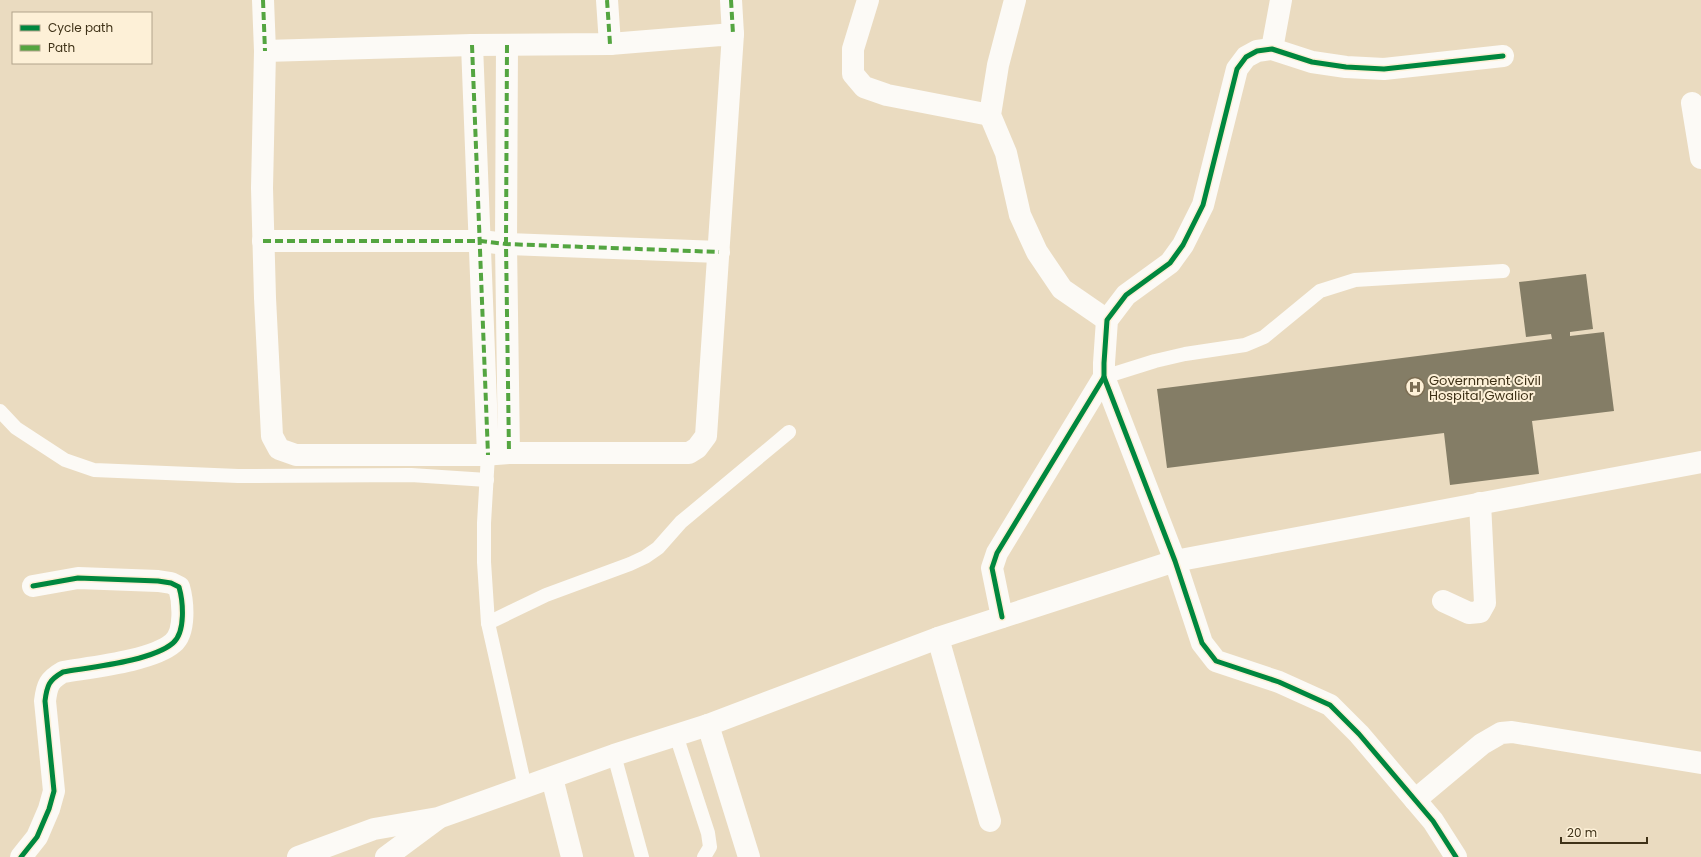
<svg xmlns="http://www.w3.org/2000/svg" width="1701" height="857" font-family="Poppins,sans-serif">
	<rect width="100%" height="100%" fill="#eadbc0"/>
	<path fill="#847d66" d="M1586 274 1593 329 1570 332V336L1604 332 1614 411 1532 421 1539 474 1450 485 1444 433 1167 468 1157 389 1552 339 1551 334 1526 337 1519 282Z"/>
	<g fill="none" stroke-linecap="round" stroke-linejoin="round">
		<g stroke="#fcfaf6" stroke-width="14">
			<path d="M1104 377 1155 361 1185 354 1245 345 1264 337 1320 291 1355 280 1503 271"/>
			<path d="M0 411 16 428 65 460 94 470 238 476 411 475 487 480"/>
			<path d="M488 455 484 523V562L488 623 525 787"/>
			<path d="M488 623 546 595 630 564 645 557 658 548 681 522 789 432"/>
			<path d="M676 735 708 833 710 847 704 857"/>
			<path d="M614 755 642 857"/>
		</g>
		<g stroke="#fcfaf6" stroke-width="22">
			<path d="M263 0 265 51"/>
			<path d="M607 0 610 44"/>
			<path d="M731 0 733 34"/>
			<path d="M868 0 853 49V74L864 87 887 95 990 115"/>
			<path d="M1015 0 998 65 990 115 1006 153 1020 215 1037 252 1062 289 1107 320"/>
			<path d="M733 34 706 436 697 448 689 453H509L483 455H296L279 449 272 436 265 298 262 188 265 51 472 45 610 44Z"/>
			<path d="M472 45 488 455"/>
			<path d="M507 45 506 244 509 453"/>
			<path d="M1272 49 1281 0"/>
			<path d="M1692 103 1701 158"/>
			<path d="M263 241H481L506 244 719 252"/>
			<path d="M1104 377 1175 561 1202 643 1216 661 1279 682 1330 705 1359 734 1433 821 1456 857"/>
			<path d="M1443 601 1469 613 1480 612 1485 603 1480 503"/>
			<path d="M1002 617 992 568 997 553 1104 377V363L1107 320 1126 295 1170 263 1183 245 1203 205 1237 69 1246 57 1257 51 1272 49 1312 62 1346 67 1384 69 1503 56"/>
			<path d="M938 638 990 821"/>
			<path d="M708 725 749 857"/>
			<path d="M552 778 572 857"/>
			<path d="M1415 800 1482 744 1501 733 1512 732 1701 763"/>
			<path d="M21 857 37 837 49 809 54 791 45 701C47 685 49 680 63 672 92 667 152 661 173 643 186 632 183 601 179 587L171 583 158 581 78 578 33 586"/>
		</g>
		<g stroke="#fcfaf6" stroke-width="22">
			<path d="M298 857 374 829 438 818 614 755 708 725 938 638 1175 561 1701 462"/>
			<path d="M386 857 436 820"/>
		</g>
		<g stroke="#54a540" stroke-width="4" stroke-dasharray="8 4" stroke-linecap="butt">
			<path d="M263 0 265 51"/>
			<path d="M607 0 610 44"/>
			<path d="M731 0 733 34"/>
			<path d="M472 45 488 455"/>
			<path d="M507 45 506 244 509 453"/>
			<path d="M263 241H481L506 244 719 252"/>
		</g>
		<defs>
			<g id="cycleway">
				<path d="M1104 377 1175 561 1202 643 1216 661 1279 682 1330 705 1359 734 1433 821 1456 857"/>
				<path d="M1002 617 992 568 997 553 1104 377V363L1107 320 1126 295 1170 263 1183 245 1203 205 1237 69 1246 57 1257 51 1272 49 1312 62 1346 67 1384 69 1503 56"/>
				<path d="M21 857 37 837 49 809 54 791 45 701C47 685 49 680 63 672 92 667 152 661 173 643 186 632 183 601 179 587L171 583 158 581 78 578 33 586"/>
			</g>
		</defs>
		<use href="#cycleway" stroke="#fdf0d7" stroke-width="8"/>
		<use href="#cycleway" stroke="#00873e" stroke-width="5"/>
	</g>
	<defs>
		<symbol id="hospital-ring" viewBox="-11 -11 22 22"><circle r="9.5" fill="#fdf0d7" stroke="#7b6d53" stroke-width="1.5"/><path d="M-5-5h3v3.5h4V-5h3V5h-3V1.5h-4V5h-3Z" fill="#7b6d53"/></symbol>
	</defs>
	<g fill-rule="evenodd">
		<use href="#hospital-ring" x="1404" y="376" width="22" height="22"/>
	</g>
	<g text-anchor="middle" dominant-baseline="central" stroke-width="4" stroke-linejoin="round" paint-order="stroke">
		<g font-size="13" fill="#3f3218" stroke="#fdf0d7" text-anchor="start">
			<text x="1429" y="380">Government Civil<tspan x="1429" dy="15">Hospital,Gwalior</tspan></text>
		</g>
	</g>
	<rect x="12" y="12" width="140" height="52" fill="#fdf0d7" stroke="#b1a48b"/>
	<rect x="20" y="25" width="20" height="6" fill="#00873e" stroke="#b1a48b"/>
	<text x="48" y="32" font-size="12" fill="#3f3218">Cycle path</text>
	<rect x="20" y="45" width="20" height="6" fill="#54a540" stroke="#b1a48b"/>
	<text x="48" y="52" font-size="12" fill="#3f3218">Path</text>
	<path d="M1561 837v6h86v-6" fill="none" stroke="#3f3218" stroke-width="2"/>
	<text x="1567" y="837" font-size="12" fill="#3f3218" stroke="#fdf0d7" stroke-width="3" paint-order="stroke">20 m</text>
</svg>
